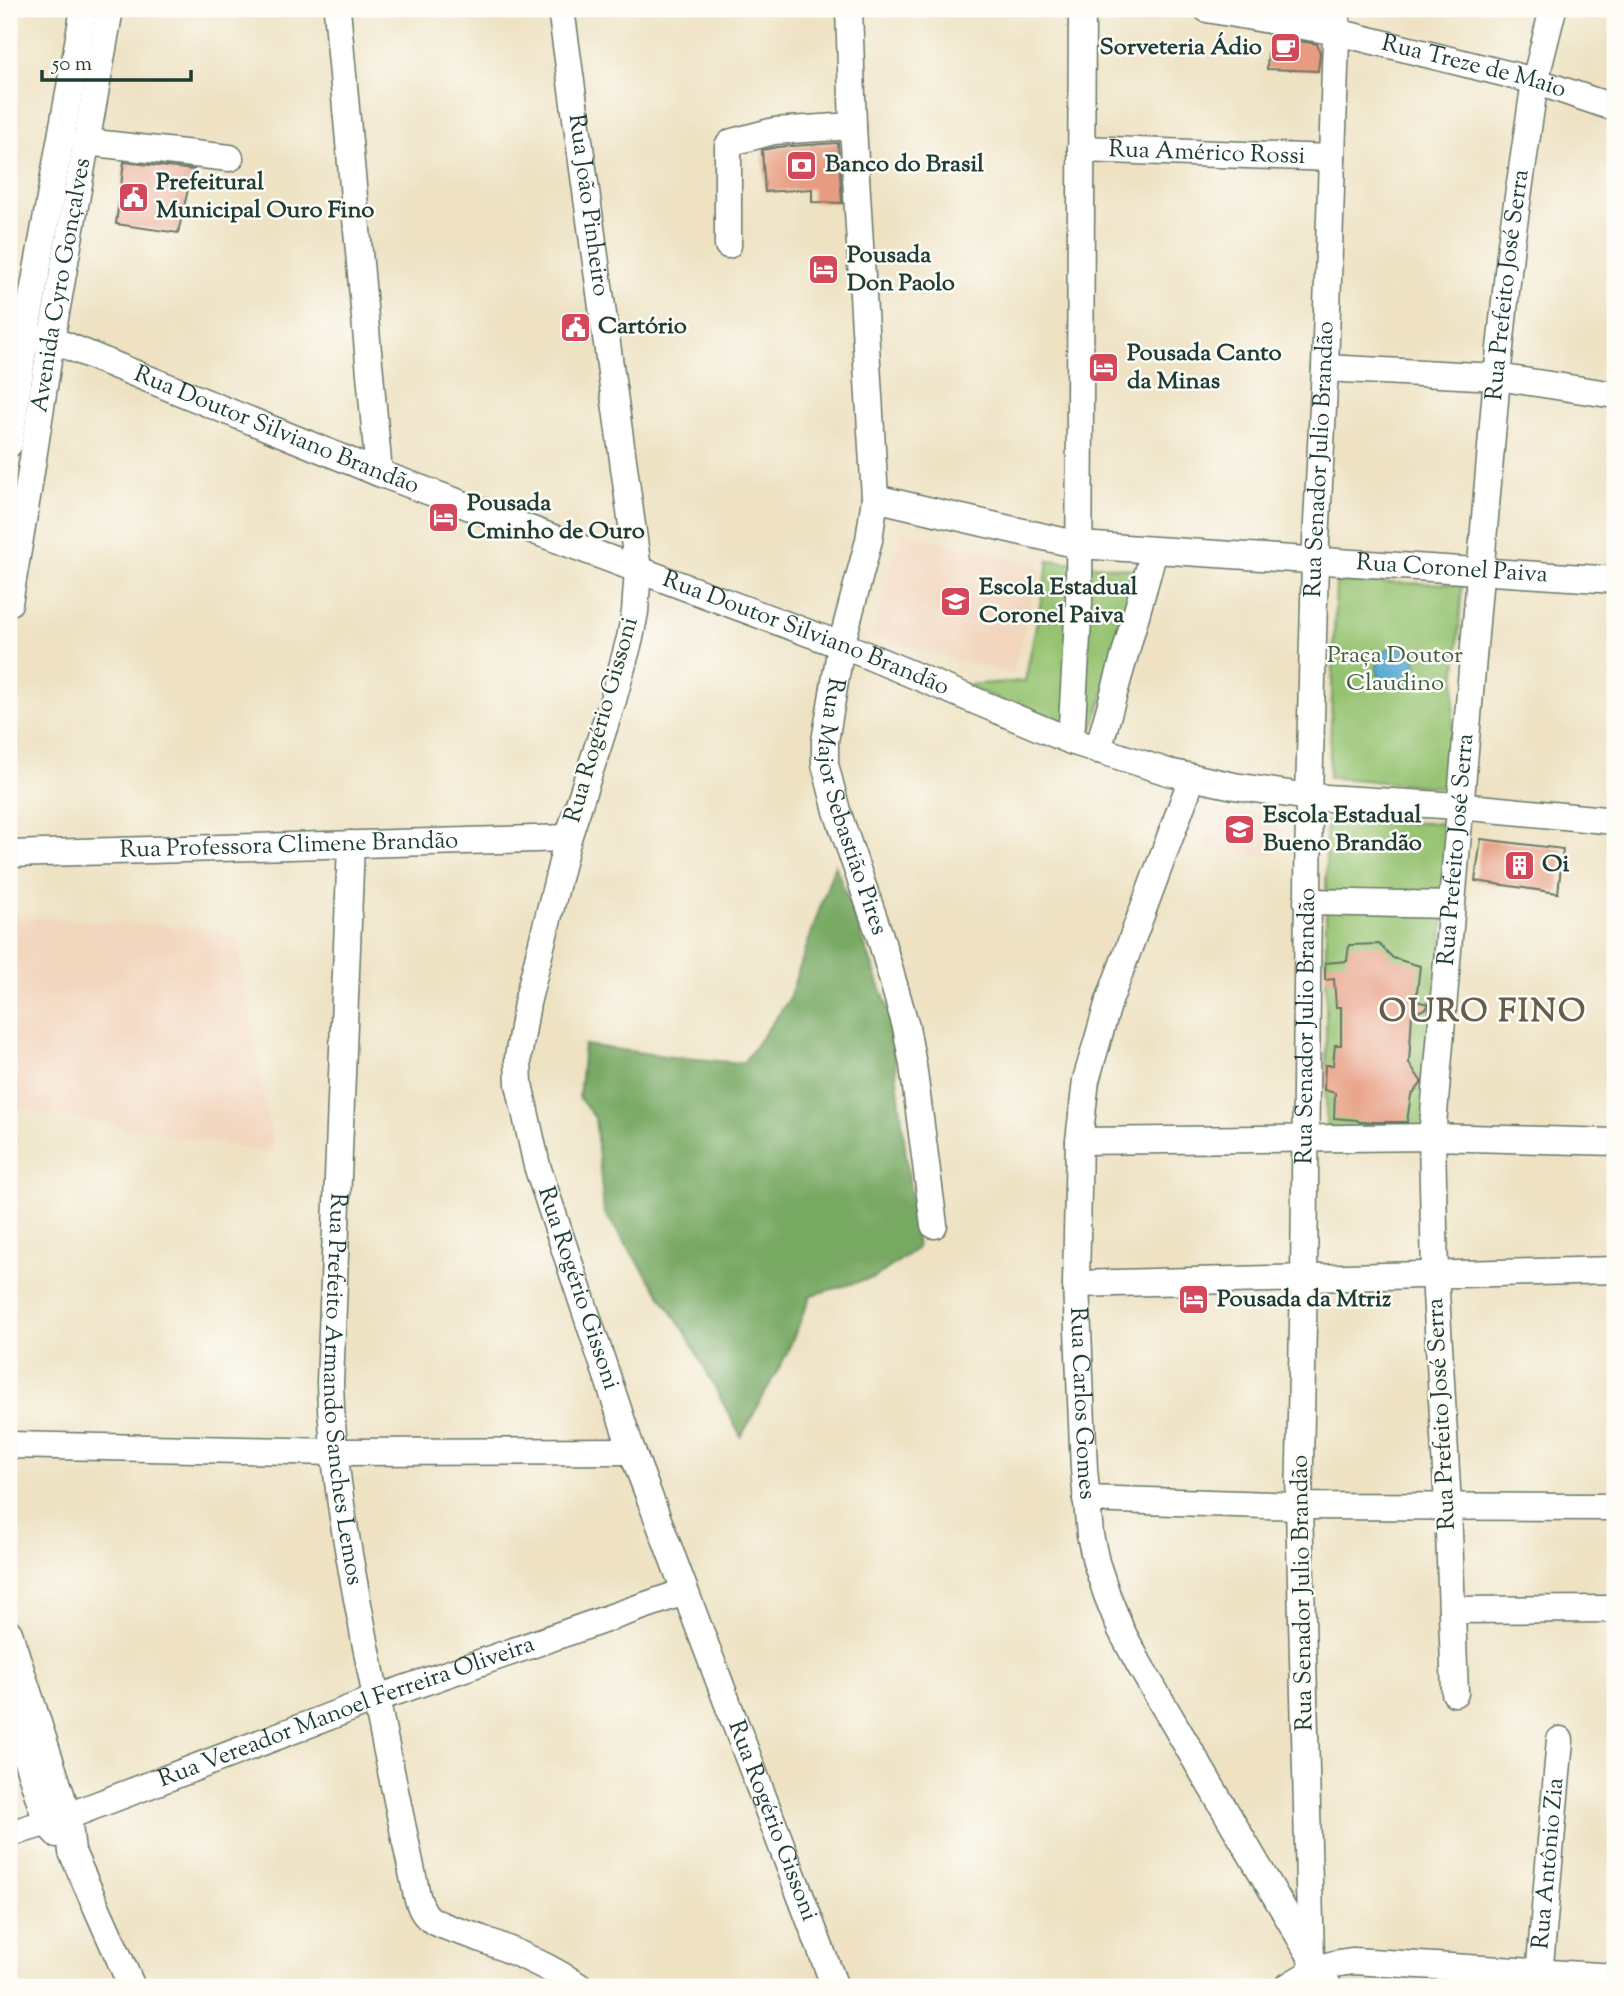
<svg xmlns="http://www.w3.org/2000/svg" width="1624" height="1996" font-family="'Sorts Mill Goudy',serif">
	<rect width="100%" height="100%" fill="#fdfcf7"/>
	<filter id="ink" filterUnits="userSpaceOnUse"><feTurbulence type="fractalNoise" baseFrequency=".0143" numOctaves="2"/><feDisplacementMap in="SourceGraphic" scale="14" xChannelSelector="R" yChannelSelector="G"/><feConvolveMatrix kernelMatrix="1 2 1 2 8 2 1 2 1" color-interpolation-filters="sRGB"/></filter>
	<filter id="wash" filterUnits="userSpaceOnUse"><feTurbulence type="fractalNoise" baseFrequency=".00686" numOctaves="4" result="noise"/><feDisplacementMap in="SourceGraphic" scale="28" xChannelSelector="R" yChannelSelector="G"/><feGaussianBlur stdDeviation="1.57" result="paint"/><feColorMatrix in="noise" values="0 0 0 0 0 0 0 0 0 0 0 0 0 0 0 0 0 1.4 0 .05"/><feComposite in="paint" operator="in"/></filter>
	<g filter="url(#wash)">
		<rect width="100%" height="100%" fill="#eee2c3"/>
		<g fill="#f2d5bd">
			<path d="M901 531 1040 566 1013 674 872 638Z"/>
			<path d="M1208 808 1276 816 1274 827 1278 828V839L1273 840 1272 856 1206 851V834L1203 832V814H1208Z"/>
			<path d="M9 916 218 929 237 938 274 1153 9 1107Z"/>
		</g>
		<g fill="#96c371" stroke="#5a8052" stroke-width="2">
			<path d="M1049 560 1142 570 1090 738 965 685 1025 681Z"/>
			<path d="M1336 582 1462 584 1448 788 1329 777Z"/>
			<path d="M1326 821 1443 823 1450 832 1428 1130H1326Z"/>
		</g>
		<path fill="#78a963" stroke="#4c734c" stroke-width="2" d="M835 864 889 1011 917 1248 876 1277 811 1295 786 1355 741 1437 686 1333 604 1212 595 1118 579 1098 584 1045 673 1057 743 1063 788 1001Z"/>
		<circle fill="#56a9d1" stroke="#3a7382" stroke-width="2" cx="1397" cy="667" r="20"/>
		<g id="blocks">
			<g fill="#e79c81">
				<path d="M1269 36 1317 44 1320 53 1318 71 1267 69Z"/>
				<path d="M838 143 842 203 812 202V189L765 192 762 150 777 147Z"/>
				<path d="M124 162 194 170 193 186 189 185 178 233 116 224Z"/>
				<path d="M1481 839 1563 849 1558 893 1475 881Z"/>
				<path d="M1379 944 1393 958 1420 966 1416 1001 1428 1004 1427 1008 1412 1014 1409 1063 1421 1081V1084L1411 1095 1407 1122H1359L1357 1120 1334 1118 1335 1093 1324 1090 1325 1065H1333L1335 1045H1341V1007H1336L1334 979 1325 980V963L1347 961 1349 945Z"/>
			</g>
		</g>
	</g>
	<g filter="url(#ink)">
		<use href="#blocks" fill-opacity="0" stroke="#677766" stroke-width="2"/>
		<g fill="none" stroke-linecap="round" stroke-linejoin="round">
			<defs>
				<g id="minor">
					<path d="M337 9 379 473"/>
					<path id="s1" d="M561 9 638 569 635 612 630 638 613 700 568 838 527 1003 518 1058 519 1084 537 1166 632 1451 835 1987"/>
					<path id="s2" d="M849 9 853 126 875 498 869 540 841 646 825 741V764L837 811 880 936 906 1027 913 1065 934 1225"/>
					<path id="s3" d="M1207 9 1337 32 1535 81 1615 108"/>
					<path d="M85 142 230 158"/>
					<path id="s4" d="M1081 149 1332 158"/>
					<path d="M728 245V146L732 142 774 131 853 126"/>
					<path id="s5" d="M9 338H39L65 345 379 473 854 650 1071 741 1168 772 1234 786 1309 797 1459 806 1615 821"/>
					<path d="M1325 368 1497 377 1615 395"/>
					<path d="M9 444 25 337 84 9"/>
					<path id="s6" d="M875 498 1079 545 1615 580"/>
					<path id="s7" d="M9 603 28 491 51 341 110 9"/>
					<path d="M1071 741 1079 602 1082 9"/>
					<path d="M1098 750 1154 551"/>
					<path id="s8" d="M1192 778 1109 1001 1086 1080 1079 1141 1076 1284 1084 1469 1090 1535 1096 1562 1107 1595 1121 1630 1139 1664 1329 1987"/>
					<path id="s9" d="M351 844 330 1383C332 1463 346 1541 361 1620 378 1712 398 1804 417 1896 420 1905 422 1913 430 1919 445 1929 465 1932 482 1939 516 1952 549 1966 580 1987"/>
					<path id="s10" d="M9 854 568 838"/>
					<path d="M1307 902 1451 905"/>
					<path d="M1079 1141 1432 1137 1615 1142"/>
					<path d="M1076 1284 1615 1270"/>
					<path d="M9 1445 334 1452 632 1451"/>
					<path d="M1086 1499 1299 1506 1615 1507"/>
					<path d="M1452 1610 1615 1609"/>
					<path d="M9 1633 68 1816 72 1852 132 1987"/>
					<path id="s11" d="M1455 1693 1448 1506 1435 1275 1432 1137 1497 377 1511 244 1535 81 1553 9"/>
					<path d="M9 1705 47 1823 57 1834"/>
					<path id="s12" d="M9 1834 68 1816 375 1699 684 1592"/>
					<path id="s13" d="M1311 1959 1299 1506 1304 1279 1309 797 1315 561 1325 368 1337 9"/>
					<path d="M1287 1987C1310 1972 1325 1964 1353 1961L1615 1977"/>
					<path id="s14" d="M1538 1987 1560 1740"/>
				</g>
			</defs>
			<use href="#minor" stroke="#677766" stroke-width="29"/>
			<use href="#minor" stroke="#fff" stroke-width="26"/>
		</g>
	</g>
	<defs>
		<symbol id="cafe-square" viewBox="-11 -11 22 22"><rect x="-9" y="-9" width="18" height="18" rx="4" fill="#d1495b" stroke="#fdfcf7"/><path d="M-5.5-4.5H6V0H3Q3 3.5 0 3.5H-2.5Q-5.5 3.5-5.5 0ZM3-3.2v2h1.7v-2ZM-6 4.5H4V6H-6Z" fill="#fff"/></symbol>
		<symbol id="bank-square" viewBox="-11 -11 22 22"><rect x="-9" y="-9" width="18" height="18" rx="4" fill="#d1495b" stroke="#fdfcf7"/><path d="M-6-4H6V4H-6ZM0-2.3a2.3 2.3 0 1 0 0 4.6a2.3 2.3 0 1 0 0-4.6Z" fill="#fff"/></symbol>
		<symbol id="civic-square" viewBox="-11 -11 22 22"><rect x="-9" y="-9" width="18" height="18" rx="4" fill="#d1495b" stroke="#fdfcf7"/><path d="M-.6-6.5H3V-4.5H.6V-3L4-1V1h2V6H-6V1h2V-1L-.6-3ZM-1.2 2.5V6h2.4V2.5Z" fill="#fff"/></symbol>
		<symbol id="hotel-square" viewBox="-11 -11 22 22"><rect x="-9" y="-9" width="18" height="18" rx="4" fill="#d1495b" stroke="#fdfcf7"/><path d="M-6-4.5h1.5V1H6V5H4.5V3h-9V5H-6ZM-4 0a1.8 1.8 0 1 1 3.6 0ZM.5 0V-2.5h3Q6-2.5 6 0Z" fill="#fff"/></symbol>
		<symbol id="school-square" viewBox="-11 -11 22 22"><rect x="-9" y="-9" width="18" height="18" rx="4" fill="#d1495b" stroke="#fdfcf7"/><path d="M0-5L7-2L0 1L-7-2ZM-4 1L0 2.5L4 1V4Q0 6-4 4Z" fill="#fff"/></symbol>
		<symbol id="building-square" viewBox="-11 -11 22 22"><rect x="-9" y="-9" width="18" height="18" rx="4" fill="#d1495b" stroke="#fdfcf7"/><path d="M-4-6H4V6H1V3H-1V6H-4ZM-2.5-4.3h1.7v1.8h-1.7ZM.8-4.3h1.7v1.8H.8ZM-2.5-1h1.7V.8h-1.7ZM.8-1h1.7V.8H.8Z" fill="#fff"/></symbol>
	</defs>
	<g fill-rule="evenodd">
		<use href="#cafe-square" x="1268" y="30" width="35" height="35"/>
		<use href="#bank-square" x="784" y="148" width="35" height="35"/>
		<use href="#civic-square" x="116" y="180" width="35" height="35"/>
		<use href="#hotel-square" x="806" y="252" width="35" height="35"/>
		<use href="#civic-square" x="558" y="310" width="35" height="35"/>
		<use href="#hotel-square" x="1086" y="350" width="35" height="35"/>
		<use href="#hotel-square" x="426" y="500" width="35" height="35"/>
		<use href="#school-square" x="938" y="584" width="35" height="35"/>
		<use href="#school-square" x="1222" y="812" width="35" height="35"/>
		<use href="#building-square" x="1502" y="848" width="35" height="35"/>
		<use href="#hotel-square" x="1176" y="1282" width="35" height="35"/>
	</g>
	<g text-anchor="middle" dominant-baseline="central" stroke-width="5" stroke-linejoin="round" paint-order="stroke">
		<g font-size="24" font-weight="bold" fill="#1f3d34" stroke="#fdfcf7" text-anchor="start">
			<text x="1262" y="48" text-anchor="end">Sorveteria Ádio</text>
			<text x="825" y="165">Banco do Brasil</text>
			<text x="156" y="183">Prefeitural<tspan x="156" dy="28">Municipal Ouro Fino</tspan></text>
			<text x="847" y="256">Pousada<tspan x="847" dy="28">Don Paolo</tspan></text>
			<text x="598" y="327">Cartório</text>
			<text x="1127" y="354">Pousada Canto<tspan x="1127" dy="28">da Minas</tspan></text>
			<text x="467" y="504">Pousada<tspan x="467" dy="28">Cminho de Ouro</tspan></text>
			<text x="979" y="588">Escola Estadual<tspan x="979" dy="28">Coronel Paiva</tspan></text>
			<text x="1263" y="816">Escola Estadual<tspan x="1263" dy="28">Bueno Brandão</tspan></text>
			<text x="1542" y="865">Oi</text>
			<text x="1217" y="1300">Pousada da Mtriz</text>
		</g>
		<g font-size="24" fill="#1f3d34" stroke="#fdfcf7">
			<text stroke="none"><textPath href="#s3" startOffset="273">Rua Treze de Maio</textPath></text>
			<text stroke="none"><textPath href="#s4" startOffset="126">Rua Américo Rossi</textPath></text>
			<text stroke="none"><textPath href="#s1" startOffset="198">Rua João Pinheiro</textPath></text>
			<text stroke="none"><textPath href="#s11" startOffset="1412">Rua Prefeito José Serra</textPath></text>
			<text stroke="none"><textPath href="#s7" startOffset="322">Avenida Cyro Gonçalves</textPath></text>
			<text stroke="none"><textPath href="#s5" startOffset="285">Rua Doutor Silviano Brandão</textPath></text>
			<text stroke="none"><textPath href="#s13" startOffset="1500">Rua Senador Julio Brandão</textPath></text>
			<text stroke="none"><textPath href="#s6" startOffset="583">Rua Coronel Paiva</textPath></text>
			<text stroke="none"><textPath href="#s5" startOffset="852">Rua Doutor Silviano Brandão</textPath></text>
			<text transform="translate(602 720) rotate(-74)">Rua Rogério Gissoni</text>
			<text stroke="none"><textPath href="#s2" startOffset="807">Rua Major Sebastião Pires</textPath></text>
			<text stroke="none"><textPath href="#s10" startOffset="280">Rua Professora Climene Brandão</textPath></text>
			<text stroke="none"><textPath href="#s11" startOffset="845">Rua Prefeito José Serra</textPath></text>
			<text stroke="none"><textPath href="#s13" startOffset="933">Rua Senador Julio Brandão</textPath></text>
			<text stroke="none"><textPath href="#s1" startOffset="1309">Rua Rogério Gissoni</textPath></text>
			<text stroke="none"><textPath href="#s9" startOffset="546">Rua Prefeito Armando Sanches Lemos</textPath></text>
			<text stroke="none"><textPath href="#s8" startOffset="644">Rua Carlos Gomes</textPath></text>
			<text transform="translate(1442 1414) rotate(-93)">Rua Prefeito José Serra</text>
			<text transform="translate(1303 1593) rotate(-91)">Rua Senador Julio Brandão</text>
			<text stroke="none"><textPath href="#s12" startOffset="359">Rua Vereador Manoel Ferreira Oliveira</textPath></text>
			<text stroke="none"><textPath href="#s1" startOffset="1876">Rua Rogério Gissoni</textPath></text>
			<text stroke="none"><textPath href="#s14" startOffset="124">Rua Antônio Zia</textPath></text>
		</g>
		<g font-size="24" fill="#3d5e43" stroke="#fdfcf7">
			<text x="1395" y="656">Praça Doutor<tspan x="1395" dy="28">Claudino</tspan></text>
		</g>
		<g font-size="32" font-weight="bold" letter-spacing="2" fill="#655e4f" stroke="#fdfcf7">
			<text x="1483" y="1013">OURO FINO</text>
		</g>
	</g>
	<rect width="1624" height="1996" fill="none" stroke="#fdfcf7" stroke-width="35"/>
	<path d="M42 70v10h149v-10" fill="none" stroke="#1f3d34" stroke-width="3.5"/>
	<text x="52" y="70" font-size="21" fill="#1f3d34" stroke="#fdfcf7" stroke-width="5" paint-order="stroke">50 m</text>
</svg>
